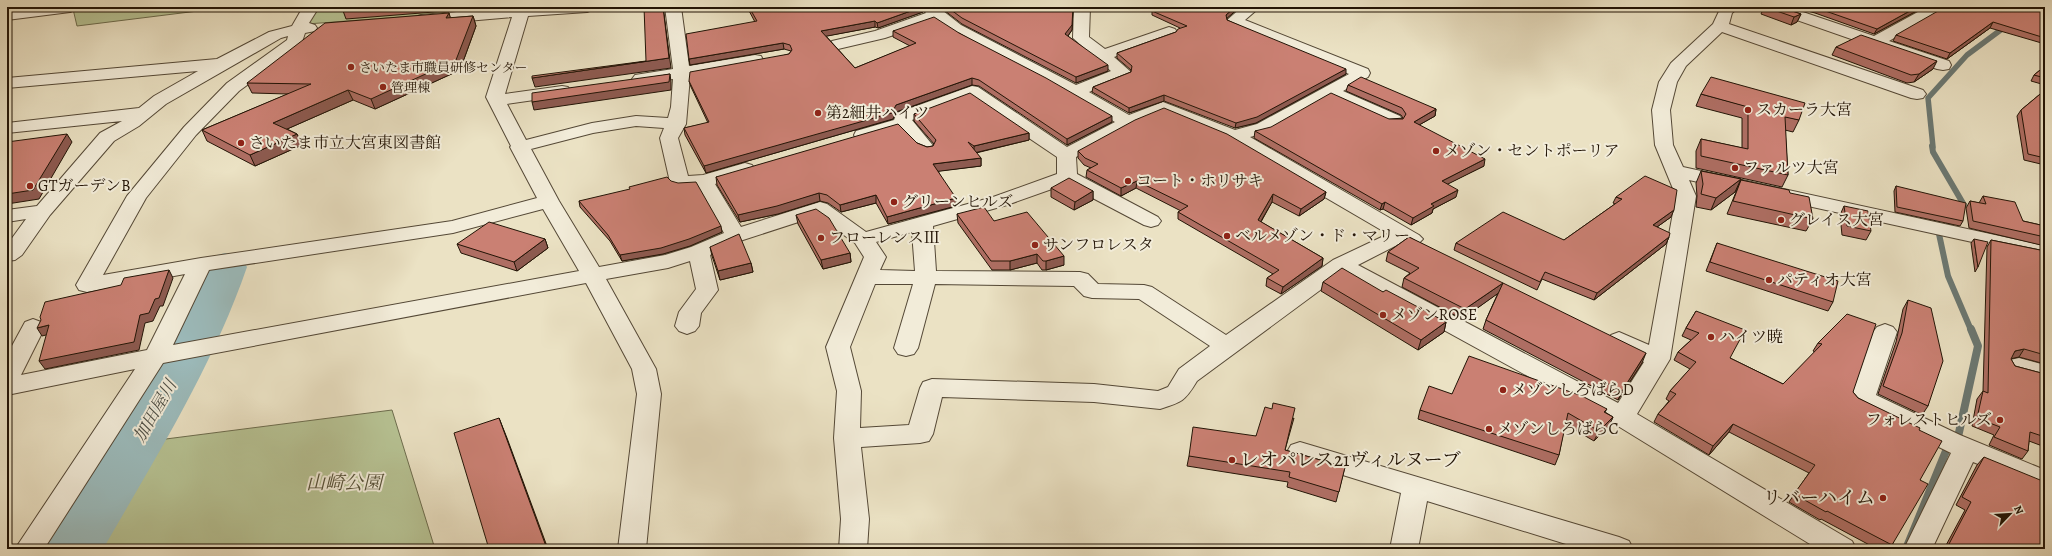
<svg xmlns="http://www.w3.org/2000/svg" width="2052" height="556" font-family="Alegreya,'Noto Serif JP',serif">
	<rect width="100%" height="100%" fill="#ebe2c4"/>
	<filter id="stains"><feTurbulence type="fractalNoise" baseFrequency=".005" numOctaves="4"/><feColorMatrix values="0 0 0 0 .2 0 0 0 0 .09 0 0 0 0 .02 0 0 0 .5 -.17"/></filter>
	<radialGradient id="worn" r=".72"><stop offset=".6" stop-color="#630" stop-opacity="0"/><stop offset="1" stop-color="#630" stop-opacity=".3"/></radialGradient>
	<g fill="#b7c394" stroke="#6c6c4d">
		<path d="M87 7H230L77 26 73 9Z"/>
		<path d="M317 7H497L496 10 307 24Z"/>
		<path d="M392 410 435 549H96L158 440Z"/>
	</g>
	<g fill="none" stroke-linecap="round" stroke-linejoin="round">
		<path stroke="#6b7974" stroke-width="5.5" d="M1933 147 1928 98 1967 55 2006 26"/>
		<g stroke="#6b7974" stroke-width="6">
			<path d="M1932 146 1933 152 1964 205 1949 224"/>
			<path d="M1939 234 1948 276 1971 330"/>
		</g>
		<g stroke="#6b7974" stroke-width="8">
			<path d="M1958 437 1978 346 1971 329"/>
			<path d="M1906 549 1946 451"/>
		</g>
		<path fill="#9cbcbd" fill-rule="evenodd" d="M225 253 241 257 247 267C212 368 156 457 103 549H43L51 532 151 377 188 304 203 267 209 257Z"/>
		<defs>
			<g id="minor">
				<path d="M34 7H78L75 10 70 12 7 20V10Z"/>
				<path d="M303 7H319L309 23 315 25 317 28 315 31 305 33 301 45 239 91 196 135 146 198 103 275 201 258 452 221 537 198 510 147 511 146 486 97 512 17 421 25 415 23 413 20 415 17 421 15 515 7H595L592 10 587 12 528 16 505 94 562 86 568 87 571 91 568 95 562 96 507 104 526 140 592 123 636 116 668 118 671 107 673 79 641 84 635 83 632 79 635 75 673 69 665 7H681L689 66 755 55 761 56 763 60 761 64 755 65 690 76 686 124 678 138 688 176 703 175 745 163 752 165 755 169 752 173 715 184 741 227 820 202 827 204 866 232 993 197 1057 174V157L970 98 912 120 935 148 933 152C917 156 909 141 899 130L863 141 856 139 854 135 856 131 894 120 897 113 972 86 978 87 1067 147 1115 122 1047 83 960 37 935 21 885 38 838 49 832 47 830 44 832 41 875 31 926 13 921 7H938L961 25 1076 85 1111 71 1099 61 1094 59 1092 55 1073 38 1074 7H1090L1089 37 1105 49 1169 27 1175 29 1177 32 1175 35 1114 57 1131 72 1129 76 1089 92 1129 115 1163 102 1235 130 1257 124 1349 74 1228 24 1226 21 1242 7H1260L1245 20 1368 69 1370 73 1368 77 1343 91 1400 116 1403 120 1400 124 1394 125 1388 124 1330 98 1269 132 1250 137 1419 235 1423 239 1419 243 1412 245 1403 242 1358 265 1618 403 1644 362 1611 345 1607 340 1611 335 1619 332 1649 345 1676 196 1655 145 1652 110 1659 82 1671 63 1713 24 1721 7H1739L1732 13 1729 24 1923 90 1926 94 1923 98 1917 99 1911 98 1722 32 1686 66 1677 82 1670 110 1673 145 1683 167 2045 246V258L1689 180 1696 196 1670 359 1637 414 1852 541 1856 549H1818L1613 423 1342 274 1197 381C1185 401 1182 402 1160 409L1094 402 942 397 933 434 929 441 920 443 861 447 869 519 867 549H839L841 519 834 438 837 391 826 347 864 257 855 243 817 216 743 240 710 255 718 290 701 313 699 326 695 331 687 334 679 331 675 326 679 312 696 289 690 261 668 268 606 279 656 369 661 394 646 549H618L637 394 632 369 586 283 163 363 44 549H15L135 369 7 395V355L25 322 33 319 41 322 45 327 21 375 147 350 185 274 87 292 79 290 76 285 127 196 184 127 227 83 287 40 288 36 281 38 166 104 139 126 114 141 50 215 22 255 15 260 7 261V245L26 219 7 222V210L37 206 100 133 122 121 7 133V123L139 108 154 96 198 71 7 88V78L217 59 269 32 292 26ZM1163 113 1227 140 1388 234 1333 260 1226 335 1152 287 1144 285 1098 284 1088 274 1080 272 936 271 933 226 1007 205 1066 184 1144 225 1151 227 1158 225 1161 221 1158 217 1077 174 1076 157 1134 126ZM636 126 664 128 660 138 670 182 673 186 680 188 698 187 724 233 691 247 665 255 599 267 559 201 531 149 593 133ZM543 209 579 271 173 345 209 270 453 233ZM912 232 915 271 880 270 886 257 876 242ZM875 284H913L894 348 898 354 906 356 914 354 918 348 935 284 1074 286 1084 296 1092 298 1139 299 1210 346 1179 369 1168 387 1158 391 1094 384 932 379 923 382 920 388 909 425 860 428 861 391 850 347Z"/>
				<path d="M1765 7H1788L1874 36 1927 7H1946L1943 10 1889 41 1949 61 1951 65 1949 69 1943 70 1937 69 1768 10Z"/>
				<path d="M2029 7H2045V15L2032 10Z"/>
				<path d="M1885 324 1893 327 1897 332 1876 395 1960 435 2045 470V491L1973 462 1932 549H1904L1951 453 1853 405 1849 399 1873 332 1877 327Z"/>
				<path d="M2019 358 2045 365V382L2010 372 2007 366 2010 360Z"/>
				<path d="M1300 442 1619 537 1629 541 1633 549H1582L1427 501 1418 549H1390L1401 493 1291 459 1287 452 1291 445Z"/>
			</g>
		</defs>
		<use href="#minor" stroke="#544836" stroke-width="2"/>
		<use href="#minor" fill="#f2ecd9" fill-rule="evenodd"/>
	</g>
	<g fill="#ae6e63" stroke="#221406">
		<path d="M344 7H461L459 10 346 19 342 8Z"/>
		<path d="M747 7H923V12L878 28 875 27 826 36 855 68 910 46 893 37V31L959 33 1112 122 1067 145 979 86 972 85 896 112 893 119 706 173 685 135 684 128 708 123 691 87 689 81 789 54 791 51 784 49 690 65 689 59 755 22Z"/>
		<path d="M940 7H1073L1072 30 1068 36 1108 71 1076 83 962 24Z"/>
		<path d="M1161 7H1240L1227 18V20L1346 74 1256 123 1235 128 1164 101 1129 113 1092 92 1093 87 1131 72V70L1117 58V53L1176 32 1180 28 1152 15V11Z"/>
		<path d="M1764 7H1780L1801 14 1797 22 1791 25 1761 14Z"/>
		<path d="M1793 7H1924L1874 34 1815 13Z"/>
		<path d="M2045 10V44L1990 28 1947 59 1893 41 1896 35Z"/>
		<path d="M449 13 450 18 473 16 476 26 460 70 375 109 353 100 287 129 297 134 302 145 255 166 207 141 202 130 288 94 252 93 247 83Z"/>
		<path d="M1836 47 1933 69 1914 82 1907 83 1832 55Z"/>
		<path d="M2045 66V85L2031 81 2034 75Z"/>
		<path d="M1348 85 1436 109 1435 116 1419 125 1484 166 1447 184 1456 197 1433 209 1432 213 1411 225 1383 209 1380 210 1254 138 1255 131 1403 118 1401 115 1346 91Z"/>
		<path d="M2045 90V165L2024 160 2017 116 2021 110Z"/>
		<path d="M1701 94 1799 120 1793 132 1785 130 1788 175 1782 187 1696 168V151L1701 139 1742 148V118L1696 106Z"/>
		<path d="M914 114 1029 133V140L976 153 981 158V166L938 171 956 206 888 224 876 203 841 212 828 203 820 201 778 214 740 222 717 185 716 177 917 143 927 147 933 146 934 144 914 121Z"/>
		<path d="M1078 151 1326 192 1324 199 1299 216 1272 202 1261 222 1323 258 1322 266 1281 294 1266 286 1267 278 1273 274 1178 219V212L1181 211 1136 188 1121 196 1086 177 1087 170 1091 168 1084 165 1078 158Z"/>
		<path d="M1701 171 1741 179 1735 192 1711 210 1696 207 1697 196 1696 183Z"/>
		<path d="M1741 180 1790 193 1813 219 1806 231 1727 214 1736 192Z"/>
		<path d="M1896 186 1963 221 1960 226 1895 212 1894 191Z"/>
		<path d="M1051 188 1093 191V200L1074 210 1051 197Z"/>
		<path d="M1983 196 2023 221 2045 226V246L1969 228 1966 208 1970 201 1979 203Z"/>
		<path d="M1616 197 1671 217 1657 227 1669 237 1666 244 1594 300 1542 279 1537 290 1454 250 1456 243 1564 240 1615 204 1613 203Z"/>
		<path d="M579 201 722 232 690 246 663 254 622 261 610 241 580 207Z"/>
		<path d="M1844 206 1871 231 1866 240 1842 235 1840 215Z"/>
		<path d="M957 214 994 221 1064 265 1046 270H1042L1037 263 1010 270H992L958 223Z"/>
		<path d="M796 215 850 253 851 262 823 269 798 224Z"/>
		<path d="M1409 237 1642 363 1618 400 1483 329 1486 320 1498 293 1462 319 1402 287 1404 278 1410 273 1386 261 1388 252Z"/>
		<path d="M545 239 548 248 517 271 461 253 457 244Z"/>
		<path d="M1974 239 1978 267 1975 272 1971 243Z"/>
		<path d="M1991 240 2045 251V364L2019 357 2012 358 2011 359 2015 366 2045 374V447L2029 441 2028 451 2022 459 1989 445 1994 435 1972 426 1977 399 1983 391 1987 247Z"/>
		<path d="M1717 243 1833 302 1828 311 1706 271Z"/>
		<path d="M710 247 751 263 753 272 720 280 712 256Z"/>
		<path d="M1323 282 1383 292 1446 322 1444 332 1418 350 1321 291Z"/>
		<path d="M1908 300 1928 406 1922 415 1878 394 1896 342 1903 309Z"/>
		<path d="M1696 311 1730 358 1783 384 1815 352 1813 351 1818 343 1847 314 1853 392 1858 398 1919 430 1920 480 1892 545 1889 549H1877L1821 519 1820 520 1789 502 1809 473 1729 432 1709 455 1654 422 1658 414 1669 401 1666 399 1670 391 1690 369 1674 360 1678 352 1691 340 1682 336 1686 328Z"/>
		<path d="M1452 394 1607 409 1605 412 1613 417 1609 426 1594 441 1565 424 1559 455 1555 465 1418 419 1420 410Z"/>
		<path d="M1294 418 1285 450 1345 467 1336 502 1287 487 1288 482 1187 466 1189 456 1256 436Z"/>
		<path d="M1984 457 2045 549H1944L1965 510 1956 505 1977 465Z"/>
	</g>
	<g fill="#8d5a50" stroke="#221406">
		<path d="M663 7 671 68 535 87 532 78 669 58Z"/>
		<path d="M922 7H923V12L878 28 877 23Z"/>
		<path d="M1073 7 1072 30 1065 40V34Z"/>
		<path d="M1235 7H1240L1225 20 1226 15Z"/>
		<path d="M1917 7H1924L1874 34 1877 29Z"/>
		<path d="M449 13 452 23 446 18Z"/>
		<path d="M1801 14 1797 22 1791 25 1794 17Z"/>
		<path d="M473 16 476 26 460 70 375 109 371 99Z"/>
		<path d="M875 21V27L822 37 821 31Z"/>
		<path d="M1993 22 1990 28 1947 59 1950 53Z"/>
		<path d="M783 43 784 49 690 65 689 59Z"/>
		<path d="M1937 61 1933 69 1914 82 1919 74Z"/>
		<path d="M1108 65V71L1076 83V77Z"/>
		<path d="M1346 69V74L1256 123 1235 128 1236 123Z"/>
		<path d="M670 74 671 82V90L534 110 532 102Z"/>
		<path d="M972 78V85L896 112 893 119 706 173 704 166 896 105Z"/>
		<path d="M348 90 353 100 278 133 273 123Z"/>
		<path d="M1164 95V101L1129 113V108Z"/>
		<path d="M1436 109 1435 116 1412 129 1414 122Z"/>
		<path d="M1112 116V122L1067 145V139Z"/>
		<path d="M1029 133V140L974 153V146Z"/>
		<path d="M67 134 72 142 39 199 7 204V194Z"/>
		<path d="M297 134 302 145 255 166 250 155Z"/>
		<path d="M981 158V166L933 172V164Z"/>
		<path d="M1485 159 1484 166 1440 188 1442 181Z"/>
		<path d="M1741 179 1735 192 1711 210 1716 198Z"/>
		<path d="M1137 181 1136 188 1121 196V188Z"/>
		<path d="M1458 190 1456 197 1433 209 1432 213 1411 225 1413 218 1431 204Z"/>
		<path d="M1093 191V200L1074 210 1075 202Z"/>
		<path d="M1326 192 1324 199 1299 216 1301 209Z"/>
		<path d="M819 193 820 201 778 214 740 222 738 215Z"/>
		<path d="M1273 194 1272 202 1257 228 1258 220Z"/>
		<path d="M876 195V203L841 212 840 205Z"/>
		<path d="M956 198V206L888 224 887 217Z"/>
		<path d="M1385 202 1383 209 1380 210 1382 204Z"/>
		<path d="M1674 210 1671 217 1650 232 1653 225Z"/>
		<path d="M721 226 722 232 690 246 663 254 622 261 620 255Z"/>
		<path d="M1669 237 1666 244 1594 300 1597 293Z"/>
		<path d="M545 239 548 248 517 271 514 262Z"/>
		<path d="M850 253 851 262 823 269 821 260Z"/>
		<path d="M1037 254V263L1010 270V261Z"/>
		<path d="M1064 256V265L1046 270V261Z"/>
		<path d="M1323 258 1322 266 1281 294 1283 287Z"/>
		<path d="M751 263 753 272 720 280 718 271Z"/>
		<path d="M169 270 173 278 163 306H160L153 321 145 323 139 350 45 369 39 361 140 315 155 299Z"/>
		<path d="M1503 283 1500 292 1462 319 1465 309Z"/>
		<path d="M1446 322 1444 332 1418 350 1421 340Z"/>
		<path d="M49 325 54 333 42 336 37 328Z"/>
		<path d="M2024 349 2019 357 2010 359 2015 351Z"/>
		<path d="M1646 353 1642 363 1618 400 1622 391Z"/>
		<path d="M1613 417 1609 426 1594 441 1599 431Z"/>
		<path d="M499 418 507 438 548 549H547Z"/>
		<path d="M1733 424 1729 432 1709 455 1713 446Z"/>
	</g>
	<g fill="#ca8073" stroke="#221406">
		<path d="M344 7H355L342 8Z"/>
		<path d="M644 7H663L669 58 532 78V76L646 61Z"/>
		<path d="M749 7H922L877 23 875 21 821 31 855 68 916 43 893 31 934 17 959 33 1046 78 1112 116 1067 139 979 80 972 78 896 105 892 113 704 166 684 128 709 122 689 81 690 72 789 54 792 50 790 45 783 43 689 59 686 34 757 21Z"/>
		<path d="M947 7H1073L1072 25 1065 34 1108 65 1076 77 962 18Z"/>
		<path d="M1161 7H1235L1226 15 1227 20 1346 69 1257 117 1236 123 1164 95 1129 108 1093 87 1131 72 1132 66 1117 53 1176 32 1178 29 1187 26 1152 11Z"/>
		<path d="M1765 7H1780L1801 14 1794 17Z"/>
		<path d="M1814 7H1917L1877 29Z"/>
		<path d="M1945 7H2038L2045 10V38L1993 22 1950 53 1896 35Z"/>
		<path d="M449 13 446 18 473 16 456 60 371 99 348 90 273 123 297 134 250 155 202 130 311 84 247 83 325 23Z"/>
		<path d="M1861 35 1937 61 1919 74 1911 75 1836 47Z"/>
		<path d="M2045 66V78L2034 75Z"/>
		<path d="M670 74 669 82 532 102V93Z"/>
		<path d="M1361 77 1436 109 1414 122 1485 159 1442 181 1458 190 1431 204 1434 206 1413 218 1385 202 1382 204 1255 131 1271 127 1331 93 1389 119H1403L1406 114 1402 108 1348 85Z"/>
		<path d="M1711 77 1805 103 1799 120 1785 117 1788 175 1701 156V139L1748 149V107L1701 94Z"/>
		<path d="M2045 90V158L2028 154 2021 110Z"/>
		<path d="M970 93 1029 133 974 146 968 142 981 158 933 164 956 198 887 217 876 195 840 205 827 195 819 193 777 206 738 215 716 177 898 124 917 143 927 147 933 146 936 140 914 114Z"/>
		<path d="M1164 108 1227 134 1326 192 1301 209 1273 194 1258 220 1323 258 1283 287 1267 278 1279 270 1178 212 1188 206 1137 181 1121 188 1087 170 1098 164 1085 158 1078 151 1135 120Z"/>
		<path d="M67 134 33 190 7 194V142Z"/>
		<path d="M1701 171 1741 179 1716 198 1701 194 1703 184Z"/>
		<path d="M1645 176 1677 190 1674 210 1653 225 1670 233 1669 237 1597 293 1545 272 1540 282 1456 243 1503 212 1564 240 1622 199 1616 197Z"/>
		<path d="M667 177 671 181 678 183 696 182 721 226 689 239 661 248 620 255 608 235 579 201 630 189 629 187Z"/>
		<path d="M1069 178 1093 191 1075 202 1051 188Z"/>
		<path d="M1741 180 1789 190 1790 193 1809 197 1813 219 1733 201Z"/>
		<path d="M1896 186 1966 203 1963 221 1897 207Z"/>
		<path d="M1983 196 2015 202 2023 221 2045 226V237L1973 221 1970 201 1986 204Z"/>
		<path d="M1844 206 1868 211 1871 231 1847 226Z"/>
		<path d="M984 207 994 221 1027 212 1064 256 1046 261H1043L1037 254 1010 261H991L957 214Z"/>
		<path d="M816 209 829 218 850 253 821 260 796 215Z"/>
		<path d="M489 222 545 239 514 262 457 244Z"/>
		<path d="M739 234 751 263 718 271 710 247Z"/>
		<path d="M1409 237 1646 353 1622 391 1486 320 1503 283 1465 309 1404 278 1419 268 1388 252Z"/>
		<path d="M1974 239 1988 242 1978 267Z"/>
		<path d="M1991 240 2045 251V355L2024 349 2015 351 2011 359 2015 366 2045 374V437L2030 432 2028 451 1994 437 2000 427 1977 418 1983 391 1988 393Z"/>
		<path d="M1717 243 1838 281 1833 302 1710 262Z"/>
		<path d="M1342 268 1383 292 1386 290 1446 322 1421 340 1323 282Z"/>
		<path d="M169 270 159 298 155 299 149 313 140 315 134 342 39 361 49 325 37 328 41 320 40 317 45 302 121 285 124 278Z"/>
		<path d="M1908 300 1931 308 1943 361 1928 406 1883 386 1902 333Z"/>
		<path d="M1696 311 1745 330 1730 358 1783 384 1822 344 1818 343 1847 314 1876 324 1853 392 1858 398 1920 428 1919 430 1942 441 1920 480 1928 484 1892 545 1827 511 1826 512 1794 494 1815 465 1733 424 1713 446 1658 414 1676 394 1670 391 1696 362 1678 352 1699 333 1686 328Z"/>
		<path d="M1469 356 1582 396 1607 409 1604 412 1613 417 1599 431 1568 413 1559 455 1420 410 1429 386 1452 394Z"/>
		<path d="M1273 403 1295 408 1285 450 1345 467 1339 492 1289 477 1290 472 1189 456 1193 427 1256 436 1265 407 1272 409Z"/>
		<path d="M499 418 547 549H489L454 433Z"/>
		<path d="M1984 457 2045 482V549H1959L1949 544 1971 502 1962 497Z"/>
	</g>
	<g fill="#8f2418" stroke="#f2ecd9" stroke-width="1.5">
		<circle cx="351" cy="67" r="4"/>
		<circle cx="383" cy="87" r="4"/>
		<circle cx="1748" cy="110" r="4"/>
		<circle cx="818" cy="113" r="4"/>
		<circle cx="241" cy="143" r="4"/>
		<circle cx="1436" cy="151" r="4"/>
		<circle cx="1735" cy="168" r="4"/>
		<circle cx="1128" cy="181" r="4"/>
		<circle cx="30" cy="186" r="4"/>
		<circle cx="894" cy="202" r="4"/>
		<circle cx="1781" cy="220" r="4"/>
		<circle cx="1227" cy="236" r="4"/>
		<circle cx="821" cy="238" r="4"/>
		<circle cx="1035" cy="245" r="4"/>
		<circle cx="1769" cy="280" r="4"/>
		<circle cx="1383" cy="315" r="4"/>
		<circle cx="1711" cy="337" r="4"/>
		<circle cx="1503" cy="390" r="4"/>
		<circle cx="2000" cy="420" r="4"/>
		<circle cx="1489" cy="429" r="4"/>
		<circle cx="1232" cy="460" r="4"/>
		<circle cx="1883" cy="498" r="4"/>
	</g>
	<g text-anchor="middle" dominant-baseline="central" stroke-width="4" stroke-linejoin="round" paint-order="stroke">
		<g font-size="13" fill="#221406" stroke="#f2ecd9" text-anchor="start">
			<text x="359" y="67">さいたま市職員研修センター</text>
			<text x="391" y="87">管理棟</text>
		</g>
		<g font-size="16" fill="#221406" stroke="#f2ecd9" text-anchor="start">
			<text x="1756" y="110">スカーラ大宮</text>
			<text x="826" y="113">第2細井ハイツ</text>
			<text x="249" y="143">さいたま市立大宮東図書館</text>
			<text x="1444" y="151">メゾン・セントポーリア</text>
			<text x="1743" y="168">ファルツ大宮</text>
			<text x="1136" y="181">コート・ホリサキ</text>
			<text x="38" y="186">GTガーデンB</text>
			<text x="902" y="202">グリーンヒルズ</text>
			<text x="1789" y="220">グレイス大宮</text>
			<text x="1235" y="236">ベルメゾン・ド・マリー</text>
			<text x="829" y="238">フローレンスⅢ</text>
			<text x="1043" y="245">サンフロレスタ</text>
			<text x="1777" y="280">パティオ大宮</text>
			<text x="1391" y="315">メゾンROSE</text>
			<text x="1719" y="337">ハイツ暁</text>
			<text x="1511" y="390">メゾンしろばらD</text>
			<text x="1992" y="420" text-anchor="end">フォレストヒルズ</text>
			<text x="1497" y="429">メゾンしろばらC</text>
		</g>
		<g font-size="17" font-style="italic" fill="#4d4f46" stroke="#f2ecd9">
			<text transform="translate(155 411) rotate(-60)">加田屋川</text>
		</g>
		<g font-size="19" fill="#221406" stroke="#f2ecd9" text-anchor="start">
			<text x="1240" y="460">レオパレス21ヴィルヌーブ</text>
			<text x="1875" y="498" text-anchor="end">リバーハイム</text>
		</g>
		<g font-size="19" font-style="italic" fill="#565138" stroke="#f2ecd9">
			<text x="344" y="483">山崎公園</text>
		</g>
	</g>
	<rect width="2052" height="556" fill="none" stroke="#ebe2c4" stroke-width="24"/>
	<rect x="8" y="8" width="2036" height="540" fill="none" stroke="#221406" stroke-width="2"/>
	<rect x="12" y="12" width="2028" height="532" fill="none" stroke="#221406"/>
	<g transform="translate(2010 514) rotate(65)" stroke="#f2ecd9" stroke-width="3" paint-order="stroke">
	<path d="M0-3L7 15L0 10L-7 15Z" fill="#221406"/>
	<text y="-6" font-size="11" font-weight="bold" text-anchor="middle" fill="#221406">N</text>
	</g>
	<rect width="100%" height="100%" filter="url(#stains)"/>
	<rect width="100%" height="100%" fill="url(#worn)"/>
</svg>
